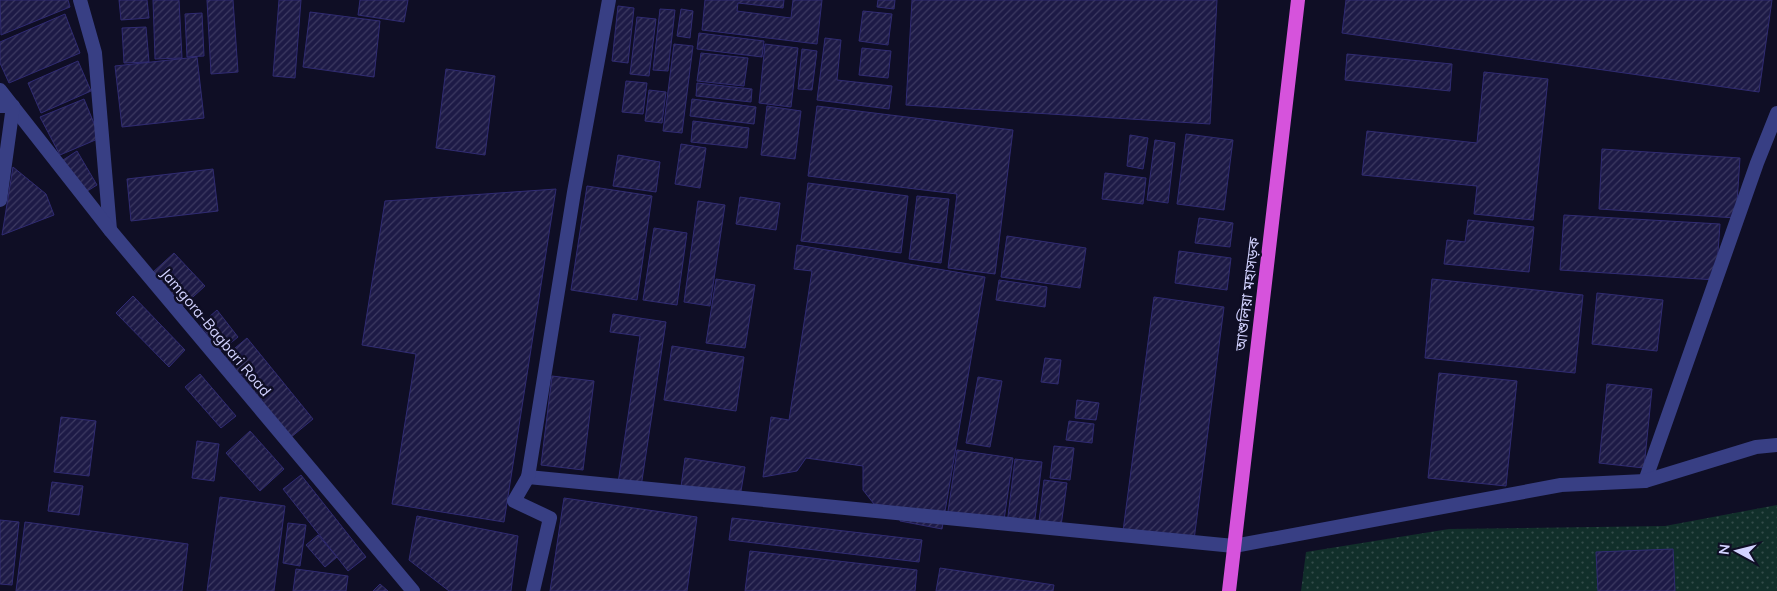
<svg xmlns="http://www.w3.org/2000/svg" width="1777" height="591" font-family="Mulish,'Noto Sans Bengali',sans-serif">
	<defs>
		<pattern id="park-dots" width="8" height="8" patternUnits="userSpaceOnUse" patternTransform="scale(1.25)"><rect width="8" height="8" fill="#112f2a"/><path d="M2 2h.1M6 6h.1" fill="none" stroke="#334c4a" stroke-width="1.8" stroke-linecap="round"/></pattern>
		<pattern id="building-hatch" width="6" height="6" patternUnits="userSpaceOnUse" patternTransform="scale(1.25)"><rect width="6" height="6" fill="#1d1a46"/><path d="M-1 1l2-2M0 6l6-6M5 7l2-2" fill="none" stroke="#3d3a62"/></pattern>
	</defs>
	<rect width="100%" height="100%" fill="#0f0e25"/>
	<path fill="url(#park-dots)" d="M1777 505V591H1301L1306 552 1449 529 1665 526Z"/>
	<g fill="url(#building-hatch)" stroke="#302b72">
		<path d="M0 0H68L70 7 1 35Z"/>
		<path d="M119 0H147L149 18 121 20Z"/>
		<path d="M153 0H179L182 58 155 59Z"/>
		<path d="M207 0H233L238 72 211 74Z"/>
		<path d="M279 0H301L295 78 273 76Z"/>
		<path d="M360 0H408L404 22 358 15Z"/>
		<path d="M705 0H784L783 8 738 3 737 11 791 18 793 0H822L817 44 702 30Z"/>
		<path d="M878 0H895L894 9 877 7Z"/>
		<path d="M912 0H1217L1210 124 906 105Z"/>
		<path d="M1346 0H1772L1759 92 1342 33Z"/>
		<path d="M618 6 634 8 628 63 612 61Z"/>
		<path d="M660 9 675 10 668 71 653 70Z"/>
		<path d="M681 9 693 11 690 38 677 36Z"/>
		<path d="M863 11 892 14 888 45 859 41Z"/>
		<path d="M310 12 380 21 374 77 303 67Z"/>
		<path d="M202 13 204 56 187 57 185 14Z"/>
		<path d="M65 14 80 53 9 83 0 63V42Z"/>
		<path d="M637 17 656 19 649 76 630 74Z"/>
		<path d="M146 27 149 62 124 63 122 28Z"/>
		<path d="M699 33 764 41 762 57 697 49Z"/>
		<path d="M825 38 841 40 837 80 892 86 889 109 817 100Z"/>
		<path d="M674 44 693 46 682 133 663 131Z"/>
		<path d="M765 44 798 48 791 107 759 103Z"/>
		<path d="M862 48 891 51 888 78 859 75Z"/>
		<path d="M802 49 817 51 812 90 798 89Z"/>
		<path d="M701 53 748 58 744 86 697 81Z"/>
		<path d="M1347 54 1452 64 1450 91 1345 80Z"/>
		<path d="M197 57 204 118 122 127 115 66Z"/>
		<path d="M78 61 91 91 41 113 28 83Z"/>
		<path d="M446 69 495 76 485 155 436 148Z"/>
		<path d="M1484 72 1548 79 1533 220 1474 214 1477 186 1362 175 1367 131 1477 143Z"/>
		<path d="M626 81 647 83 643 114 622 112Z"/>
		<path d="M697 83 752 89 751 102 696 96Z"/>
		<path d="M649 90 666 92 662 123 645 121Z"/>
		<path d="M84 99 100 138 60 155 40 117Z"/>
		<path d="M692 99 756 107 754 124 690 116Z"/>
		<path d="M767 106 801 111 795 159 761 155Z"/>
		<path d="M817 106 1013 130 995 274 948 268 957 194 808 176Z"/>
		<path d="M693 121 749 128 747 148 691 142Z"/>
		<path d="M1186 134 1233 140 1224 210 1177 204Z"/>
		<path d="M1130 135 1148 138 1143 169 1127 166Z"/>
		<path d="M1155 140 1175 143 1168 203 1147 200Z"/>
		<path d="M681 144 706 148 700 188 675 184Z"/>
		<path d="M1602 149 1740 158 1736 218 1599 209Z"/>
		<path d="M77 151 97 185 84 193 63 160Z"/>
		<path d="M618 155 660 162 656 192 613 186Z"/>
		<path d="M13 167 46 194 54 215 2 235Z"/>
		<path d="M213 169 218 211 131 221 127 179Z"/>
		<path d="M1105 173 1146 178 1143 204 1102 199Z"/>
		<path d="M808 183 908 196 901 253 801 241Z"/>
		<path d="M587 186 652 196 637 300 571 290Z"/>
		<path d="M556 189 504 522 392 504 416 354 362 345 385 201Z"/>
		<path d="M917 196 949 199 941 263 909 259Z"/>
		<path d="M740 197 780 203 776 230 736 224Z"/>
		<path d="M698 201 725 205 710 306 684 302Z"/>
		<path d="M1564 215 1720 224 1716 280 1560 270Z"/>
		<path d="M1199 218 1233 223 1230 247 1195 243Z"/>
		<path d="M1468 220 1534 227 1529 272 1444 264 1447 240 1465 242Z"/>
		<path d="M654 228 687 233 677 305 643 300Z"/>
		<path d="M1007 236 1086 248 1080 288 1001 277Z"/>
		<path d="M797 245 985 277 942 529 900 521 901 508 874 504 863 490V466L806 458 797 471 763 477 771 417 789 420 812 271 794 269Z"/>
		<path d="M1179 251 1231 258 1227 290 1175 283Z"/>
		<path d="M174 253 205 286 183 306 152 273Z"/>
		<path d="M716 279 755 285 745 348 706 343Z"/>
		<path d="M1432 279 1583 295 1575 373 1425 358Z"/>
		<path d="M999 280 1047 287 1045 307 996 300Z"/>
		<path d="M1597 293 1663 300 1657 351 1592 344Z"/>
		<path d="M133 296 185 350 169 367 116 313Z"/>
		<path d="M1154 297 1224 307 1194 540 1123 531Z"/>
		<path d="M217 310 238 337 221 351 200 325Z"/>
		<path d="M613 314 666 322 641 487 618 483 640 336 610 332Z"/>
		<path d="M247 338 313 419 290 438 223 358Z"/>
		<path d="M672 346 744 357 736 411 664 400Z"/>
		<path d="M1045 358 1061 360 1058 384 1041 382Z"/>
		<path d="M1439 373 1517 381 1506 486 1428 478Z"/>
		<path d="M200 374 236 416 221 428 185 387Z"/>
		<path d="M552 376 594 381 583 470 541 465Z"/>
		<path d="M978 377 1002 381 990 447 966 443Z"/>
		<path d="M1607 384 1652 389 1644 468 1599 463Z"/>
		<path d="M1077 400 1099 403 1096 420 1075 418Z"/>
		<path d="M61 417 96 421 89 476 54 472Z"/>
		<path d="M1069 421 1094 424 1092 443 1066 440Z"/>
		<path d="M250 431 284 469 260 491 226 453Z"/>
		<path d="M197 441 219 444 214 481 192 478Z"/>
		<path d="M1054 446 1074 448 1070 480 1050 478Z"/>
		<path d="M957 450 1013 458 1003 527 947 518Z"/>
		<path d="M685 458 745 467 739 503 680 494Z"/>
		<path d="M1015 459 1042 462 1034 527 1007 524Z"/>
		<path d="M301 475 366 557 348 571 283 489Z"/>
		<path d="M1044 480 1067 483 1060 533 1038 530Z"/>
		<path d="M52 482 83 486 79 515 48 511Z"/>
		<path d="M220 497 285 506 274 591H207Z"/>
		<path d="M564 498 697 517 687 591H550Z"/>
		<path d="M417 516 518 536 511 591H449L409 560Z"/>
		<path d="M732 518 922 540 919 562 729 540Z"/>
		<path d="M0 520 19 522 12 585 0 584Z"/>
		<path d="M25 522 188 544 182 591H16Z"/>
		<path d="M288 523 306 525 300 566 283 563Z"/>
		<path d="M318 535 337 557 325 567 306 545Z"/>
		<path d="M1673 549 1675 591H1598L1596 552Z"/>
		<path d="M750 551 917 570 915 591H745Z"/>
		<path d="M940 568 1054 585 1053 591H936Z"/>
		<path d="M296 569 348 576 346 591H293Z"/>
		<path d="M380 584 388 591H373Z"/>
	</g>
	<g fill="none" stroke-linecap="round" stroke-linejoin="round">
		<path stroke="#383f84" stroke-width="14" d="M1645 481 1757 163 1777 113"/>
		<g stroke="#383f84" stroke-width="14">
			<path d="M80 0 95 53 110 230"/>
			<path d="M0 90 110 230 413 591"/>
			<path d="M0 106H13L0 200"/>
			<path d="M528 477 1234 546 1561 485 1645 481 1756 447 1777 445"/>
			<path d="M533 591 550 518 514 501 528 477 574 192 609 0"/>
		</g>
		<path stroke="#d653dc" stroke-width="14" d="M1229 591 1298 0"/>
	</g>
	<g text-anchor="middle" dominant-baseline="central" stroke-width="5" stroke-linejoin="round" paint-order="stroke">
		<g font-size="15" fill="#d2d2ff" stroke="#0f0e25">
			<text transform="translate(1247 294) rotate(-83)">আশুলিয়া মহাসড়ক</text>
			<text transform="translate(216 332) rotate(50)">Jamgora-Bagbari Road</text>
		</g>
	</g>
	<g transform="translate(1737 551) rotate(277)" stroke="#0f0e25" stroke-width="4" paint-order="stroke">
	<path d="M0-4L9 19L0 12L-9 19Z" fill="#d2d2ff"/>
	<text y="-8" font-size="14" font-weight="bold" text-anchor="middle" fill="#d2d2ff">N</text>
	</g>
</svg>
